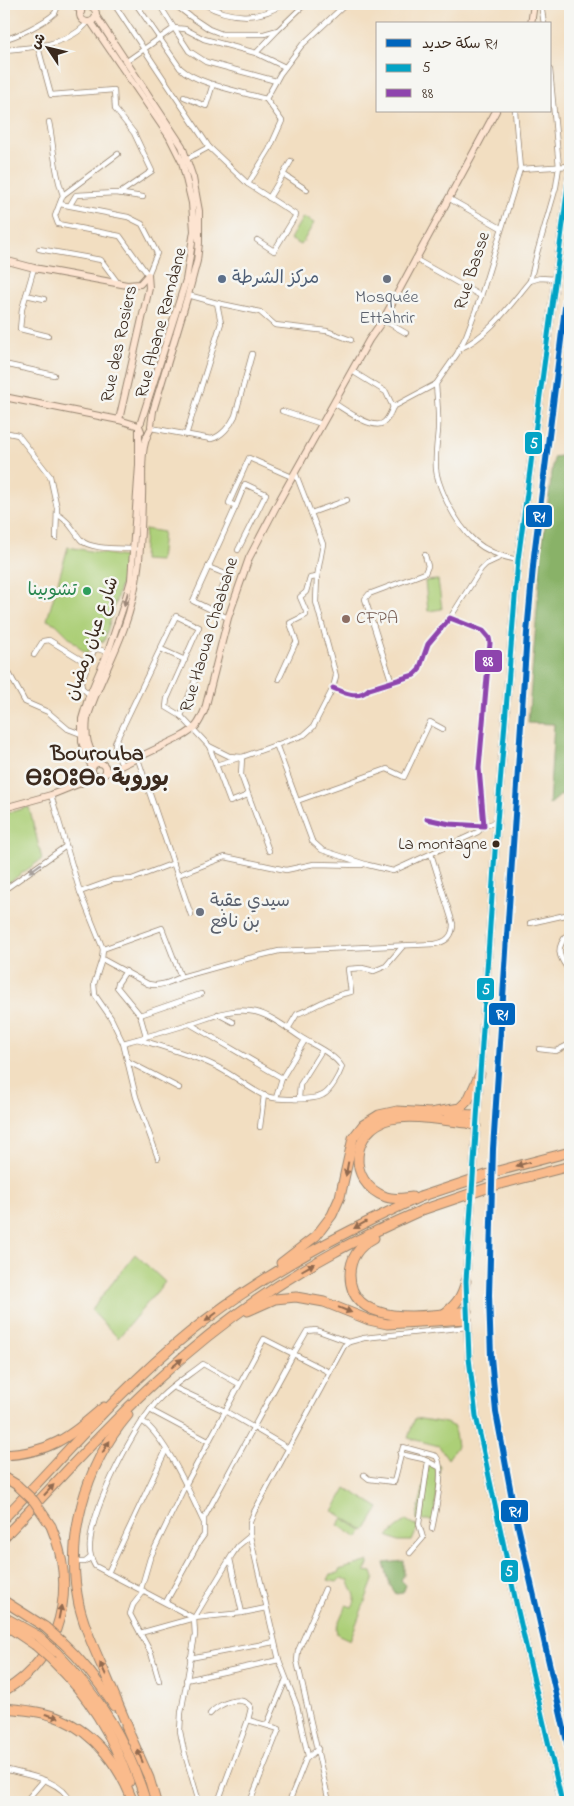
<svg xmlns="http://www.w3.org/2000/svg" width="574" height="1806" font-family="'Indie Flower','Playpen Sans Arabic','Noto Sans Tifinagh',sans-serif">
	<rect width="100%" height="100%" fill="#f6f6f2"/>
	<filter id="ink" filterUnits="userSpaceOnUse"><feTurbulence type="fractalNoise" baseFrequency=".02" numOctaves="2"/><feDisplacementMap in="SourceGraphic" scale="10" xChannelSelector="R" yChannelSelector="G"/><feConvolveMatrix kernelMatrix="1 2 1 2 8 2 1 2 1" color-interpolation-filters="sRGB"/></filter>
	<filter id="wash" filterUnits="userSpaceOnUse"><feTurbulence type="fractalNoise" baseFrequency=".0096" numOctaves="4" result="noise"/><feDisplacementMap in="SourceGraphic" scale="20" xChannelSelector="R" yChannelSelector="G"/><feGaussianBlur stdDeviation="1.12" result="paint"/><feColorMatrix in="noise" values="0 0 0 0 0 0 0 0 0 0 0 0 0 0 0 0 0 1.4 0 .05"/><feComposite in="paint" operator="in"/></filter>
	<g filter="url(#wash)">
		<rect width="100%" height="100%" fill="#f2dec1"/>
		<g fill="#accf77" stroke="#747c4a">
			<path d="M303 217 314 223 301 245 290 239Z"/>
			<path d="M145 529 163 532 160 561 143 560Z"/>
			<path d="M68 547 124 557 127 563 104 642 93 639 88 653 83 651 56 624 47 620Z"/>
			<path d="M438 580 442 609 428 611 425 581Z"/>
			<path d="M29 807 42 859 4 886V814Z"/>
			<path d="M135 1254 165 1282 118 1338 91 1310Z"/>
			<path d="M415 1418 446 1423 454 1427 457 1446 448 1459 439 1446 408 1438Z"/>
			<path d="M429 1463 440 1466 434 1520H416Z"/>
			<path d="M346 1488 379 1508 365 1531 333 1511Z"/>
			<path d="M343 1518 363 1531 357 1538 338 1525Z"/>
			<path d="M406 1520 418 1527 412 1541H398L388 1536Z"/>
			<path d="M369 1561 365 1571 372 1572 374 1578 350 1640 337 1634 336 1628 346 1605 352 1607C360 1594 350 1591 349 1580L340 1579 337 1582 328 1580 331 1574 338 1573 339 1570Z"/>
		</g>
		<g fill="#89b268" stroke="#626e43">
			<path d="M567 455 570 460V795H561L549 805 554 724 528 723 542 548 554 457Z"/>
			<path d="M404 1561V1575L401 1580 406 1585 403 1593 396 1594 390 1585 384 1563Z"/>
		</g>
	</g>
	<g filter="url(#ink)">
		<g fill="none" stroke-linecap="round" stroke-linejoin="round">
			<defs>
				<g id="street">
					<path d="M114 4 209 147"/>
					<path d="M136 4 180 68C197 84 242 92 266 99"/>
					<path d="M159 4 174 28 185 29 204 39 256 53 277 31"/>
					<path d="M174 4 191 17 209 29 222 34H264L278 30 305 4"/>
					<path d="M204 4C227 18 260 21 282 4"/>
					<path d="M541 4 544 24"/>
					<path d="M87 6 90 4"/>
					<path d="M95 10 97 4"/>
					<path d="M4 39C15 38 47 21 55 13 56 11 57 8 58 6V4"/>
					<path d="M38 47 51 95 114 90 115 109 134 133 152 171 120 193"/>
					<path d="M4 50C30 48 70 45 88 22"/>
					<path d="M256 53 285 67"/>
					<path d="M127 61 174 28 189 51 206 62 276 81"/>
					<path d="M184 97 206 106 213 84"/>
					<path d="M49 122C54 146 54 172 63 195L55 216 58 224 120 236 148 275"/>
					<path d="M185 160 209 147 248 184 296 215 274 251 257 240"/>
					<path d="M520 169 570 166"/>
					<path d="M283 174 307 190"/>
					<path d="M248 184 269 150 282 121 266 99 280 74 302 45 346 4"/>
					<path d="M63 195 118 154"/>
					<path d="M269 198 291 161"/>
					<path d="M448 198 501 228"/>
					<path d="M60 204 128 217 142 224 157 253 148 275"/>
					<path d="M70 205 76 195 116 193 143 197"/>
					<path d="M39 249 101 260 118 283"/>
					<path d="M415 259 481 296"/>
					<path d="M34 268 22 309 20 329 48 336"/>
					<path d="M530 281 537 253 556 187 559 167 550 70"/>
					<path d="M26 295 44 299"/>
					<path d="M217 303 260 312 275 325 327 331 351 340"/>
					<path d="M383 320 406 333"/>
					<path d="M459 349C488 337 510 305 530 281L540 278 556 279"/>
					<path d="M4 364 54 375"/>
					<path d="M352 371 386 392 393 407"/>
					<path d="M436 384C437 399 439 415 438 430 437 443 435 456 436 469 437 481 442 491 447 502 464 536 480 553 518 560"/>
					<path d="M334 403C344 409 372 430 383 423 388 420 391 412 393 407"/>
					<path d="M393 407 436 384 457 354 466 336 481 296 520 169 515 111"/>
					<path d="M282 411 322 424"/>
					<path d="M151 428 211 439C221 437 231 425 235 416L252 354"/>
					<path d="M4 432 18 435 50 476 57 508 56 538"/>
					<path d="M186 435 221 323 217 303 188 295"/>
					<path d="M236 506 245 484 266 494 238 550"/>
					<path d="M311 513 347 500"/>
					<path d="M57 514C70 522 72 529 81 540 90 550 121 548 135 549"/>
					<path d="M208 567 228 575 221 591"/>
					<path d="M228 618 193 601 236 506 229 503 249 458 292 477"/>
					<path d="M450 618 481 569 486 564 501 557"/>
					<path d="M161 649 185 660"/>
					<path d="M34 655 43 641 49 640 88 664"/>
					<path d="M4 664 25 702 48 712 68 729 81 734"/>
					<path d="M279 679 295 644 297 643 290 623 306 615V611L300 597 306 592 310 578 317 577"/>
					<path d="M392 683 365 599 369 594 425 573 428 566 425 555"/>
					<path d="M333 688C345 693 358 700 369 689L414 675 419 670 428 644 450 618 483 631 489 638 490 643 479 768 484 826 450 824 427 819"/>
					<path d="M90 695 82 688 81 682 94 650 98 649 110 653"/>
					<path d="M181 716 204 657"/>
					<path d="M276 744 312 841 322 850 368 865 393 871 478 832 484 826 497 822"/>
					<path d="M209 746 230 802 248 795"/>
					<path d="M138 759 191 915"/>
					<path d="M216 765 242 757 241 775 269 851"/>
					<path d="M122 766 115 749V743L176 616 199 627 167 699 166 707 181 716 209 746 229 756 242 757 304 735 313 727 333 688 336 676 316 602 317 577 323 544 295 472"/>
					<path d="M51 795 80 892 103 949 102 959 94 984 95 995 111 1018 123 1043 136 1097 158 1158"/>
					<path d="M297 801 387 769 404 777 430 722 443 729"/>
					<path d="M178 875 225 857 286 870 314 864 362 865"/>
					<path d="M4 890 66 846"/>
					<path d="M80 892 113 880 132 879 174 863"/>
					<path d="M530 923 570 914"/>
					<path d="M570 931C554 949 558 955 570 972"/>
					<path d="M103 949 162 928 181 977 246 959 279 951 435 944C446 942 453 937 453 924L431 854"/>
					<path d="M102 959 148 984C160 987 170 982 181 977"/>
					<path d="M126 971 118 983 117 987 140 1015 146 1036"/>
					<path d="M218 1014 233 1022"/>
					<path d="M140 1015 201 994"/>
					<path d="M190 1024 282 1078"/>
					<path d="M288 1029 297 1014C316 1007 331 995 351 992L348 969 362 968 374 971 386 966 403 946"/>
					<path d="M123 1043C145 1037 167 1031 189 1024 211 1018 232 1006 256 1012 272 1016 288 1029 302 1038 315 1046 334 1054 342 1067 339 1075 331 1091 323 1095 313 1101 273 1100 263 1095 245 1086 231 1073 213 1065 189 1054 163 1047 137 1039"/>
					<path d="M539 1049 556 1051 570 1044"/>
					<path d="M129 1062 179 1088"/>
					<path d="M276 1098 282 1078 305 1040"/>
					<path d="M299 1098 300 1085 322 1050"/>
					<path d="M260 1127 264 1095"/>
					<path d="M173 1387 225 1411 288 1448"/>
					<path d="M150 1410 208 1441"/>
					<path d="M142 1421C165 1436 191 1495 203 1521"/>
					<path d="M400 1454 423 1459 439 1467"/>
					<path d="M364 1475 369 1479 394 1482 403 1447 436 1456C446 1467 435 1513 432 1529"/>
					<path d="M410 1553 423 1538 419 1524 428 1461"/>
					<path d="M230 1559 242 1613"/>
					<path d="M75 1562H85L90 1558"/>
					<path d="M108 1573 166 1450"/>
					<path d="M141 1589 150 1558 186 1484 264 1339 329 1372"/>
					<path d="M325 1589 298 1651 297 1661 329 1802"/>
					<path d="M144 1591 133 1605 130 1614 151 1653 159 1681"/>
					<path d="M166 1602 199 1542 204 1535V1518L293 1355 307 1331 316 1330 349 1342"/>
					<path d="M194 1618 95 1566C91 1559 89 1553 90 1544 92 1507 135 1424 161 1397 173 1385 189 1375 203 1364L239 1384"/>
					<path d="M140 1633 194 1618 242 1613 266 1608"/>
					<path d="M190 1658 274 1642"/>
					<path d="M186 1680 279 1660"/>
					<path d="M210 1714C217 1704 243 1693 251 1708L248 1720 218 1802"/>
					<path d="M248 1720 279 1729 250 1802"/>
					<path d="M267 1725 286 1679"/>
					<path d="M308 1756 297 1706 279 1660 250 1536V1522L254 1512 344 1346 349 1342 364 1338 467 1327"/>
					<path d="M4 1769C26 1775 61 1779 71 1802"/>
					<path d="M25 1802 43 1781"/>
					<path d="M199 1802 184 1751 180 1731 181 1713 195 1635 194 1618 232 1555 238 1546 250 1536"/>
					<path d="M289 1802 306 1759 318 1749"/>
				</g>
				<g id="secondary">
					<path d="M75 4 81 12"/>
					<circle cx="88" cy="14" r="8"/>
					<path d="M96 16 182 146 193 178 199 211V243L197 261 188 295 153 411 151 426"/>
					<path d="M91 22 169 136 182 162 192 203 194 231 186 280 141 422"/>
					<path d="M531 24 534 4"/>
					<path d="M4 260 34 268 127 285 140 284 148 275"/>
					<path d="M4 397 119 420 139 426 141 431"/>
					<path d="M119 420 149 288 148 275"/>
					<path d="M100 763C87 750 85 737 87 719 96 688 113 659 124 628 140 584 141 543 142 497 143 476 139 449 150 430"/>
					<circle cx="99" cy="770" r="7"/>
					<path d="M92 768 82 742V719L88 699 108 652 124 604 131 580 139 465V428"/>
					<path d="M104 774 181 737C196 729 199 724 205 709L228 618 249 558 279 501 369 340 383 320 496 111"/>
					<path d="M4 808 51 795 98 776"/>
				</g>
				<path id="primary" d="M562 1802 517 1607 476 1416 469 1358 466 1281 497 822 518 560 570 171"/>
				<g id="highway">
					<path d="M449 1114 476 1115"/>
					<path d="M412 1197C404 1198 394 1200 386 1197 345 1182 351 1128 391 1119 414 1114 445 1121 468 1123L476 1126"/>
					<path d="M374 1238C359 1246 350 1258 350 1275 350 1329 431 1316 467 1311"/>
					<path d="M281 1263 316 1236 332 1215 340 1197 353 1138 363 1125 379 1115 397 1111 430 1113 460 1108 468 1100 480 1074"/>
					<path d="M248 1311 275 1299 296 1297 324 1302 369 1320 387 1324 467 1319"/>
					<path d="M445 1313C457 1304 462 1296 466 1281"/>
					<path d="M128 1415C84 1467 65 1539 79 1605 85 1629 95 1651 105 1673 113 1692 121 1711 129 1730"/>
					<path d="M4 1455C51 1453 70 1436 104 1407"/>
					<path d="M4 1477 17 1485"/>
					<path d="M4 1518C64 1456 121 1388 189 1333 258 1277 339 1234 420 1197"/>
					<path d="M4 1537C55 1485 103 1429 157 1380 210 1331 270 1287 333 1253 361 1237 392 1224 422 1210"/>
					<path d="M4 1601 45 1627"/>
					<path d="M4 1617 38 1636"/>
					<path d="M4 1624 35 1645"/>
					<path d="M61 1641C83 1661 99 1682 114 1706"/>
					<path d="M56 1652C101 1698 127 1741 146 1802"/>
					<path d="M53 1661C89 1696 112 1734 129 1782"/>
					<path d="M4 1691C63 1657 77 1587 51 1526"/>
					<path d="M4 1708C23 1710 43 1711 61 1719 96 1734 120 1767 133 1802"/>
					<path d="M126 1726 149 1778 156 1802"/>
				</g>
			</defs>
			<use href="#street" stroke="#968470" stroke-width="6"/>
			<use href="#secondary" stroke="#968470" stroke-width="8"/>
			<use href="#primary" stroke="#968470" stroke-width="9"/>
			<use href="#highway" stroke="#968470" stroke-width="11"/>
			<use href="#street" stroke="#fff" stroke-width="4.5"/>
			<use href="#secondary" stroke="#fde4d1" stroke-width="6"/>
			<use href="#primary" stroke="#fabb8c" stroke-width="8"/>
			<use href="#highway" stroke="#fabb8c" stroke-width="9"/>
			<defs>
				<path id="rail" d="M570 268 534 556 527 633 493 1149 489 1295 491 1357 496 1412 513 1504 570 1755"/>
			</defs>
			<use href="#rail" stroke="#3b2a1e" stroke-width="3"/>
			<use href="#rail" stroke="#f6f6f2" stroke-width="1" stroke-dasharray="4" stroke-linecap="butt"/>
			<defs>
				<g id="highway-bridge">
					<path d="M420 1197 498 1171 570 1152"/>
					<path d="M422 1210 493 1186 570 1166"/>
					<path d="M17 1485 34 1501 51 1526"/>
					<path d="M45 1627 61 1641"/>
					<path d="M38 1636 56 1652"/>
					<path d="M35 1645 53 1661"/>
				</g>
			</defs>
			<use href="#highway-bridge" stroke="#968470" stroke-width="11" stroke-linecap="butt"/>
			<use href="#highway-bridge" stroke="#fabb8c" stroke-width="9"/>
			<defs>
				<path id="bus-1" d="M562 1802 517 1607 476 1416 469 1358 466 1281 497 822 518 560 570 171"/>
				<path id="bus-2" d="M333 688C345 693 358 700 369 689L414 675 419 670 428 644 450 618 483 631 489 638 490 643 479 768 484 826 450 824 427 819"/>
			</defs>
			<use href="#bus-1" stroke="#f6f6f2" stroke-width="9"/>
			<use href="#bus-2" stroke="#f6f6f2" stroke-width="9"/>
			<use href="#bus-1" stroke="#03a3c5" stroke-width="5"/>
			<use href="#bus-2" stroke="#8e44ad" stroke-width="5"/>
			<defs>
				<path id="rail-1" d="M570 268 534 556 527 633 493 1149 489 1295 491 1357 496 1412 513 1504 570 1755"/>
			</defs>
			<use href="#rail-1" stroke="#f6f6f2" stroke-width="10"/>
			<use href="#rail-1" stroke="#0065bd" stroke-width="6"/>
		</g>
		<defs><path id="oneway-solid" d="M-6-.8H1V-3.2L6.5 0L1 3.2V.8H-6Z" transform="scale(1.25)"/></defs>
		<use fill="#9c8778" href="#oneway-solid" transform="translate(126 599) rotate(106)"/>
		<use fill="#a79f9a" href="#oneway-solid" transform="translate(35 868) rotate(144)"/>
		<g fill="#916b50">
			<use href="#oneway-solid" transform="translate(523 1164) rotate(164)"/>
			<use href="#oneway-solid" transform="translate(347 1169) rotate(100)"/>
			<use href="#oneway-solid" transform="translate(360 1225) rotate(151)"/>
			<use href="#oneway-solid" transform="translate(308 1267) rotate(-30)"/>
			<use href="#oneway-solid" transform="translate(345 1310) rotate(22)"/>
			<use href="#oneway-solid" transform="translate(211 1317) rotate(143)"/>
			<use href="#oneway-solid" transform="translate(177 1363) rotate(-40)"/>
			<use href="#oneway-solid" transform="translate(106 1447) rotate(-58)"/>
			<use href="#oneway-solid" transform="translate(49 1490) rotate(-47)"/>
			<use href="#oneway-solid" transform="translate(60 1612) rotate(-79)"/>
			<use href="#oneway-solid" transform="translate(103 1669) rotate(-115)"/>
			<use href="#oneway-solid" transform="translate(52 1716) rotate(15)"/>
			<use href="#oneway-solid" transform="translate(140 1756) rotate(-113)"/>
		</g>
	</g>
	<circle fill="#5c6f8a" stroke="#f6f6f2" stroke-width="2" cx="222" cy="279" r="5"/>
	<g fill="#6b7280" stroke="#f6f6f2" stroke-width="2">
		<circle cx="387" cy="279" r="5"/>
		<circle cx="200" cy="912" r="5"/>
	</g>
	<circle fill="#2e9e5b" stroke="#f6f6f2" stroke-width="2" cx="87" cy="591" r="5"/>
	<circle fill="#8d6e63" stroke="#f6f6f2" stroke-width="2" cx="346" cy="619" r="5"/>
	<circle fill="#3b2a1e" stroke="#f6f6f2" stroke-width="2" cx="496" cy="844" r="4.5"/>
	<g text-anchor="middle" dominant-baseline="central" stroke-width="5" stroke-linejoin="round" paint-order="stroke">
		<g font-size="17" fill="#3b2a1e" stroke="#f6f6f2" text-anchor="end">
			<text x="487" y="844">La montagne</text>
		</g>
		<g font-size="18" fill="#3b2a1e" stroke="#f6f6f2">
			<text transform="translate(473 271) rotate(-72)">Rue Basse</text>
			<text transform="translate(162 323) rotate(-75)">Rue Abane Ramdane</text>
			<text transform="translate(120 344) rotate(-78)">Rue des Rosiers</text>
			<text transform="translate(210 635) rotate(-73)">Rue Haoua Chaabane</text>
			<text transform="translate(93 639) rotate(-71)">شارع عبان رمضان</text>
		</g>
		<g font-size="18" fill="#4e5e75" stroke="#f6f6f2" text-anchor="start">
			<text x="232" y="279">مركز الشرطة</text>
		</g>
		<g font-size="18" fill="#5b616d" stroke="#f6f6f2">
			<text x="387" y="298">Mosquée<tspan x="387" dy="21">Ettahrir</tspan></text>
			<text x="210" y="902" text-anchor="start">سيدي عقبة<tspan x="210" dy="21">بن نافع</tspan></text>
		</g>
		<g font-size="18" fill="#27864d" stroke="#f6f6f2" text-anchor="end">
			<text x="77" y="591">تشوبينا</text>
		</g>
		<g font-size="18" fill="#785e54" stroke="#f6f6f2" text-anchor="start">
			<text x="356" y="619">CFPA</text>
		</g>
		<g font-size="22" font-weight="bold" fill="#3b2a1e" stroke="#f6f6f2">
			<text x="97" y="755">Bourouba<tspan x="97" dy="25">ⴱⵓⵔⵓⴱⴰ بوروبة</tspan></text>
		</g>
	</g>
	<g stroke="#f6f6f2" stroke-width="2">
		<rect x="524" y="431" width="19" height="24" rx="5" fill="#03a3c5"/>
		<rect x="525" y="504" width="28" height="24" rx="5" fill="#0065bd"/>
		<rect x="474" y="649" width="29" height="24" rx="5" fill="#8e44ad"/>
		<rect x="476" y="977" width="19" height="24" rx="5" fill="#03a3c5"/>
		<rect x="488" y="1002" width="28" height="24" rx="5" fill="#0065bd"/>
		<rect x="500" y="1499" width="29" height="24" rx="5" fill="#0065bd"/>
		<rect x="500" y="1559" width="19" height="24" rx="5" fill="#03a3c5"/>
	</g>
	<g font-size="14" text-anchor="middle" font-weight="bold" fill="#fff">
		<text x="534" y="448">5</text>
		<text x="539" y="521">R1</text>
		<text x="488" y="666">88</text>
		<text x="486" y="994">5</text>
		<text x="502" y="1019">R1</text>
		<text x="515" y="1516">R1</text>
		<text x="509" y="1576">5</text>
	</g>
	<rect width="574" height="1806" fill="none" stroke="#f6f6f2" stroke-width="20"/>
	<rect x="376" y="22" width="175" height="90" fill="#f6f6f2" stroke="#aba49d"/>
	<rect x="386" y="39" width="25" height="8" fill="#0065bd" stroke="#aba49d"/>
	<text x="422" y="48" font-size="15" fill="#3b2a1e">سكة حديد R1</text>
	<rect x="386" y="64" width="25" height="8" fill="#03a3c5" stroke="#aba49d"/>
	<text x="422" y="72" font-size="15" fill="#3b2a1e">5</text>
	<rect x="386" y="89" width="25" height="8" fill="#8e44ad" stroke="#aba49d"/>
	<text x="422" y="98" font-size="15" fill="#3b2a1e">88</text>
	<g transform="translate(48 48) rotate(305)" stroke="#f6f6f2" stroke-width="4" paint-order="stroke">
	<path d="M0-4L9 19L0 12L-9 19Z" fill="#3b2a1e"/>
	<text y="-8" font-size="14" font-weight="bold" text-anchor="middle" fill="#3b2a1e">ش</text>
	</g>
</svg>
